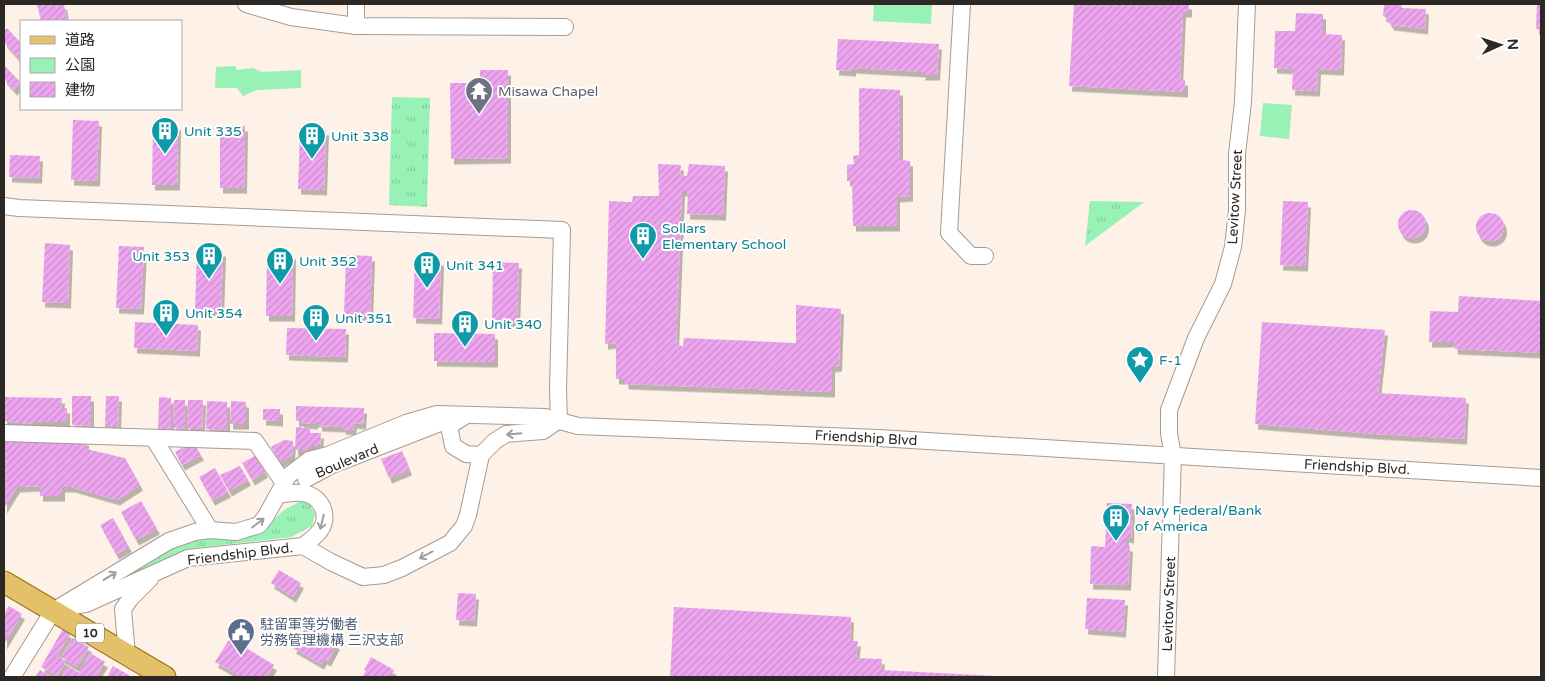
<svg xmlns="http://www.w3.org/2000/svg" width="1545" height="681" font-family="'Varela Round','Noto Sans JP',sans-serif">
	<defs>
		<pattern id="grass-tufts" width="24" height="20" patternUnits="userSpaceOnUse" patternTransform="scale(1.25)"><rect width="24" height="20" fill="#98f1b5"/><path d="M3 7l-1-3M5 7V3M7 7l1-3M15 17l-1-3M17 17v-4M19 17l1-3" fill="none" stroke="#83cf9c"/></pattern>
		<pattern id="building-hatch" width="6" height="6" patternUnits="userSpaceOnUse" patternTransform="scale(1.25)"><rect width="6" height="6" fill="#eda5ef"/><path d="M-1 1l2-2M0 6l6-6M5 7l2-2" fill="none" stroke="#cb8ecd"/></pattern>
		<filter id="shadow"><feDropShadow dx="3" dy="5.5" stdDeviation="0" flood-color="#0004"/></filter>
	</defs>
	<rect width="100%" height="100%" fill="#fef1e8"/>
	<g fill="url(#grass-tufts)">
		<path d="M392 97 430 98 427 207 389 205Z"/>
		<path d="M1090 201 1144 202 1085 246Z"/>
		<path d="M301 501 309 503 315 514 312 526 291 537 188 549 99 594 150 559 188 539 208 536 242 539 261 532 284 510Z"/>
	</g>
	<g fill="#98f1b5">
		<path d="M874 4H932L931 24 873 21Z"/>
		<path d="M235 66 237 70 253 68 262 72 301 70V88L257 90 243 96 237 88H215L216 67Z"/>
		<path d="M1263 103 1292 105 1289 139 1260 136Z"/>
	</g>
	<g fill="url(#building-hatch)" filter="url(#shadow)">
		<path d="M37 4H64L67 21H41Z"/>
		<path d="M1074 4H1189V12H1183L1180 80H1185V92L1069 86Z"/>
		<path d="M1384 4H1401L1402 8 1426 9 1425 29 1391 25 1387 18 1383 16Z"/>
		<path d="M1537 4H1541V30L1536 29Z"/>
		<path d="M1296 13 1323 14V34L1342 35 1341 70 1318 69 1317 91 1292 90 1293 69 1274 68 1275 31H1295Z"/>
		<path d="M7 28 21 43V61L4 42V31Z"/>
		<path d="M838 39 939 44 937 75H922L923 72 853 68V71L836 70Z"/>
		<path d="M4 65 21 83 14 90 4 79Z"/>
		<path d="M480 70H508V158L451 159 450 83H480Z"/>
		<path d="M859 88 900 90V160L910 161V196L897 197V226H853L852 181H847V165L854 164 853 156 859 155Z"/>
		<path d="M73 120 99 121 97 181 71 180Z"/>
		<path d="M153 124 178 125 177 185H152Z"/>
		<path d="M220 126H245L244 188H220Z"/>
		<path d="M300 129 326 130 324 190 298 189Z"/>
		<path d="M10 155 40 156 39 178 9 177Z"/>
		<path d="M658 164 681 165 680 175 687 176 689 164 725 166 723 215 687 214 688 191H682L676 345 683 346 684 338 796 343V305L841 309 839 366 832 367V392L626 384 625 379H616V343L605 344 609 201 632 202 633 196H659Z"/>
		<path d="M1283 201 1308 202 1305 266 1280 265Z"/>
		<circle cx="1412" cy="224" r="14"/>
		<circle cx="1490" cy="227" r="14"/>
		<path d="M45 243 70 245 68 303 42 302Z"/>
		<path d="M119 246 144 247 141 309 116 308Z"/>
		<path d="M197 250 223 251 221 311 195 310Z"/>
		<path d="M267 253 293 254 292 316H266Z"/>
		<path d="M346 255 372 256 370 316 344 315Z"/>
		<path d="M415 259 441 260 439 319 413 318Z"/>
		<path d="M493 262 519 263 517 322 492 321Z"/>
		<path d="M1459 296 1541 301V353L1455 349 1454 342H1429L1430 311 1458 312Z"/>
		<path d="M135 322 198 325 197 351 134 348Z"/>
		<path d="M1262 322 1385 330 1378 393 1466 398 1464 439 1376 434 1255 424Z"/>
		<path d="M287 328 346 329 345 357 286 355Z"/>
		<path d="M434 333 495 334V362L434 361Z"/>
		<path d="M72 396H91V426L72 425Z"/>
		<path d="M106 396H119L118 427H105Z"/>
		<path d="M4 397 62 398 61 408H67V421H61V422H32L31 424 4 421Z"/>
		<path d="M159 397 171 398V430L158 429Z"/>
		<path d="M174 400H185V429L173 428Z"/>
		<path d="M188 400H203L202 429H187Z"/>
		<path d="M207 401 227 402V430L206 429Z"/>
		<path d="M231 401 246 402V424H230Z"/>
		<path d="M296 406 364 408 363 424 354 423 353 430 343 429V427L319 426V422H315V424L301 423V421H296Z"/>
		<path d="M263 409H280V421L263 420Z"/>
		<path d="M296 427 310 428V433H321L320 446H309V450H295Z"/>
		<path d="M4 438 86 440V449L125 458 140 485 117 500 72 487H62V496H40V486L17 487 4 508Z"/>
		<path d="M284 440 293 441 292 455 280 462 271 447Z"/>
		<path d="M193 442 201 455 182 465 175 452Z"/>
		<path d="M402 451 409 470 389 478 381 459Z"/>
		<path d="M256 455 265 472 252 480 242 463Z"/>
		<path d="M240 466 248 480 229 491 220 475Z"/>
		<path d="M215 468 228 492 212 500 199 477Z"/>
		<path d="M141 501 157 529 136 540 121 512Z"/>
		<path d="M1107 503 1132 504 1131 538 1126 537V546H1130L1128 585 1090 584 1091 546 1105 547Z"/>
		<path d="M113 518 129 547 116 554 100 525Z"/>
		<path d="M279 570 301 583 293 597 271 583Z"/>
		<path d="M458 593 476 594 474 621 456 620Z"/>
		<path d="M1087 598 1125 600 1123 632 1085 629Z"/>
		<path d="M9 606 22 614 4 644V614Z"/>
		<path d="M674 607 851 617 850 641H858L856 658 882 659 881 670 998 676V677H670Z"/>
		<path d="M309 622 336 637 333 642 337 644 328 661 324 659 321 664 293 648Z"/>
		<path d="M63 629 70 634 57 656 66 661 57 676 41 667Z"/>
		<path d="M73 638 89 647 77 667 61 657Z"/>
		<path d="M230 638 274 665 267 677H241L215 662Z"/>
		<path d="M90 653 105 662 96 677 62 676 68 666 79 673Z"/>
		<path d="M371 657 394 670 390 677H362L366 671 364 670Z"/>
		<path d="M113 666 132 677H107Z"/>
		<path d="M40 670 52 677H35Z"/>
	</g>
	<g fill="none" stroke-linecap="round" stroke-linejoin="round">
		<defs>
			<g id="minor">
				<path d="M246 4 291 17 356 26 565 27"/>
				<path d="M962 4 949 233 971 256H985"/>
				<path d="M356 26V4"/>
				<path d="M4 206 19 208 562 230 558 390 559 420"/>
				<path d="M465 416 449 426 453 446 466 454 481 455"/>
				<path d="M4 433 255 441 284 483"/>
				<path d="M154 439 210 530"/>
				<path d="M306 479 332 465 440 423"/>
				<path d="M278 495C286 494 294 492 302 493 322 495 332 518 318 533 314 538 308 542 303 546"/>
				<path d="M70 607 86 604 188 558 303 546 331 562 363 577 384 575 402 568 450 543 464 526 468 515 481 455 495 441 506 434 543 431 559 420"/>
				<path d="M127 655 123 609 130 599 150 579"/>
				<path d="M12 677 53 611 169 541 195 532 210 530 236 532 259 525 266 516 288 476 309 460 328 455 406 423 437 414 545 417 578 426 878 438 1541 478"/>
				<path d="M1166 677 1173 456 1169 433V410L1196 338 1223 284 1233 247 1237 210V154L1243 102 1247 4"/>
			</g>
			<path id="major" d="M4 582 165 677"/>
		</defs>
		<use href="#minor" stroke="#a69b91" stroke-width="18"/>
		<use href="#major" stroke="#96700f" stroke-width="23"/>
		<use href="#minor" stroke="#fff" stroke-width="16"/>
		<use href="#major" stroke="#e2c168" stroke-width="21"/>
	</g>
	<defs><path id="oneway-shaft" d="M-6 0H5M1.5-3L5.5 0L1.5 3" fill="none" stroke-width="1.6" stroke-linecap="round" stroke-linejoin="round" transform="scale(1.25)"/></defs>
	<g stroke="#a09e9c">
		<use href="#oneway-shaft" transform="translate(514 434) rotate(175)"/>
		<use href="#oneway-shaft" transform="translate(322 522) rotate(104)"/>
		<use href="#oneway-shaft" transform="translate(258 523) rotate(-37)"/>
		<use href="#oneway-shaft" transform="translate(426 555) rotate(152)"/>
		<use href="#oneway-shaft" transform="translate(110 576) rotate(-31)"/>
	</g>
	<defs>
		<symbol id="temple-pin" viewBox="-11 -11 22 30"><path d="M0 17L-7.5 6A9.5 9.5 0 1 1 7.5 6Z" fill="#6b7280" stroke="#fff"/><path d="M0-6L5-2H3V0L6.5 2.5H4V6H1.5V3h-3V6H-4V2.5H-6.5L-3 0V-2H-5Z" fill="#fff"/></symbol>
		<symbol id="building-pin" viewBox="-11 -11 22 30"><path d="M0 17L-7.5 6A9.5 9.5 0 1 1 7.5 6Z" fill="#0f9aa8" stroke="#fff"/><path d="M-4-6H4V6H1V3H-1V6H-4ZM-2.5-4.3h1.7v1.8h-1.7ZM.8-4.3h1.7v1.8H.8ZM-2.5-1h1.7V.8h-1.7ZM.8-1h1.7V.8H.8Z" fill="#fff"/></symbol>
		<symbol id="sight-pin" viewBox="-11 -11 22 30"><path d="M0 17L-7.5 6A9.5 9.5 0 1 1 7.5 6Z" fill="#0f9aa8" stroke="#fff"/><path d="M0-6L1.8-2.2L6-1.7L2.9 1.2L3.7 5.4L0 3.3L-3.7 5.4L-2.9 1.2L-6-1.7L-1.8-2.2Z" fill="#fff"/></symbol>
		<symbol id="civic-pin" viewBox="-11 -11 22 30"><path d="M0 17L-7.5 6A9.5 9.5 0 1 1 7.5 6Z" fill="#5c6f8a" stroke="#fff"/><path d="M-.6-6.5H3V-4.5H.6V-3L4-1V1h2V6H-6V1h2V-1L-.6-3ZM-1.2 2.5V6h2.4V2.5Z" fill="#fff"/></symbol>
	</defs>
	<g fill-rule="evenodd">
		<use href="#temple-pin" x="463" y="75" width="32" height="43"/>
		<use href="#building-pin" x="149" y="115" width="32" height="43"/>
		<use href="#building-pin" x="296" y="120" width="32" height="43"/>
		<use href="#building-pin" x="627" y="220" width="32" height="43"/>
		<use href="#building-pin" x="193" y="240" width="32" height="43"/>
		<use href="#building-pin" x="264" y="245" width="32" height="43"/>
		<use href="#building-pin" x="411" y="249" width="32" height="43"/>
		<use href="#building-pin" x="150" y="297" width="32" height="43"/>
		<use href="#building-pin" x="300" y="302" width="32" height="43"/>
		<use href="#building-pin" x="449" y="308" width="32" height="43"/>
		<use href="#sight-pin" x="1124" y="344" width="32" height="43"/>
		<use href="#building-pin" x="1100" y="502" width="32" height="43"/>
		<use href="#civic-pin" x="225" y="616" width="32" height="43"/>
	</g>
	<g text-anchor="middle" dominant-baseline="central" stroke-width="4" stroke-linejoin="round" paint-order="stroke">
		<rect fill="#fff" stroke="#6b6866" stroke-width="1" x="76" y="623.5" width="28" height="19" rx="4"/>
		<g font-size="12" font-weight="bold" fill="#2c2824">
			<text x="90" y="633">10</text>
		</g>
		<g font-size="14" fill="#5b616d" stroke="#fff" text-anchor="start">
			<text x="498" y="91">Misawa Chapel</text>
		</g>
		<g font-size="14" fill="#0d838f" stroke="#fff" text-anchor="start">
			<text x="184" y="131">Unit 335</text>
			<text x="331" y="136">Unit 338</text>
			<text x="662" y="228">Sollars<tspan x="662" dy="16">Elementary School</tspan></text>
			<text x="190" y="256" text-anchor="end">Unit 353</text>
			<text x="299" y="261">Unit 352</text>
			<text x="446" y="265">Unit 341</text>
			<text x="185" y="313">Unit 354</text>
			<text x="335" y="318">Unit 351</text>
			<text x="484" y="324">Unit 340</text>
			<text x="1159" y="360">F-1</text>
			<text x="1135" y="510">Navy Federal/Bank<tspan x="1135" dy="16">of America</tspan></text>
		</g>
		<g font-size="14" fill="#2c2824" stroke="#fff">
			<text transform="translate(1235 197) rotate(-87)">Levitow Street</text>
			<text transform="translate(866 438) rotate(3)">Friendship Blvd</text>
			<text transform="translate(347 461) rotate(-23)">Boulevard</text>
			<text transform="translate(1357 467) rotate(3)">Friendship Blvd.</text>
			<text transform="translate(240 554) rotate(-7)">Friendship Blvd.</text>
			<text transform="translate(1169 604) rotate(-88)">Levitow Street</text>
		</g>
		<g font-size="14" fill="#4e5e75" stroke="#fff" text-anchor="start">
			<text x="260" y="624">駐留軍等労働者<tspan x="260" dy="16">労務管理機構 三沢支部</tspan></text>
		</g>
	</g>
	<rect width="1545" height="681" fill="none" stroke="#2c2824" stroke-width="10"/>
	<rect x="20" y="20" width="162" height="90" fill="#ffffff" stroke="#aba9a7"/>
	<rect x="30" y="36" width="25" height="8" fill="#e2c168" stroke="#aba9a7"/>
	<text x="65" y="45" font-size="15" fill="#2c2824">道路</text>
	<rect x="30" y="58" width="25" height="15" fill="#98f1b5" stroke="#aba9a7"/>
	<text x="65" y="70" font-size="15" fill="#2c2824">公園</text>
	<rect x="30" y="82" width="25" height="15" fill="url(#building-hatch)" stroke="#aba9a7"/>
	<text x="65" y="95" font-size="15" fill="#2c2824">建物</text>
	<g transform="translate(1500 45) rotate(87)" stroke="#ffffff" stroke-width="4" paint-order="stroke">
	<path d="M0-4L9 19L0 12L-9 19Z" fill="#2c2824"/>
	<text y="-8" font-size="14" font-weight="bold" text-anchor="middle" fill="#2c2824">N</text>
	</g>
</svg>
